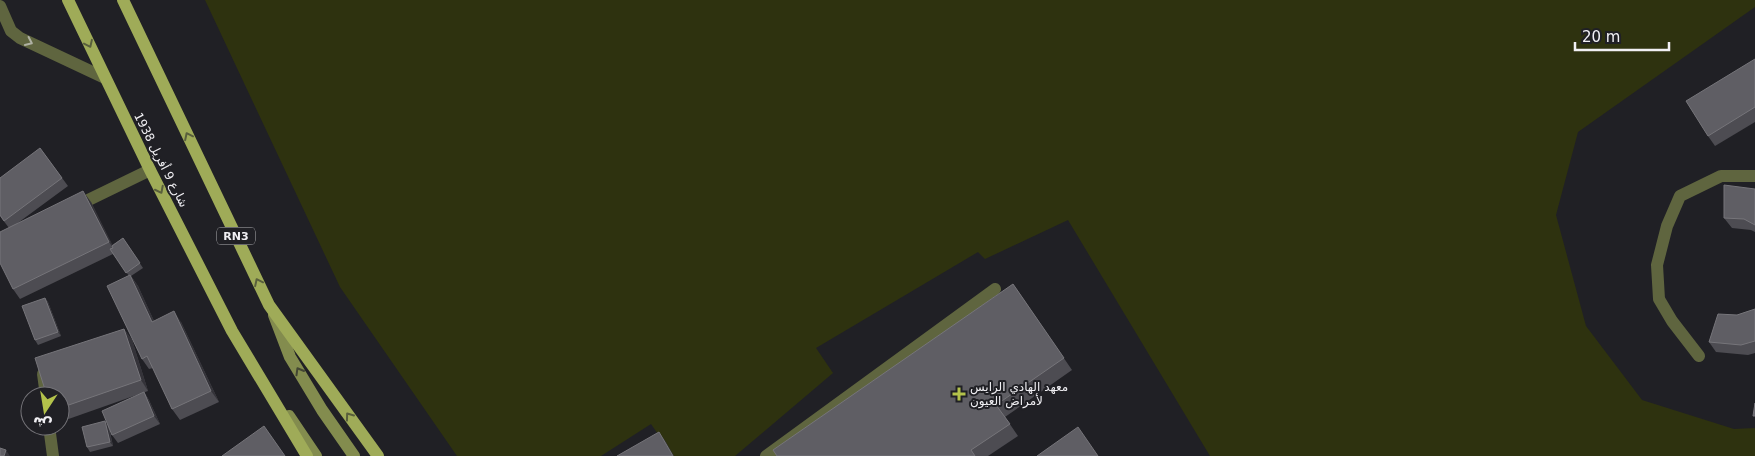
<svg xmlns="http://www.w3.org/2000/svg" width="1755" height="456" font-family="'DejaVu Sans','Noto Naskh Arabic',sans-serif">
	<rect width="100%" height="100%" fill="#202025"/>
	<path fill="#2e320f" d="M205 0H1755V7L1578 132 1556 215 1586 326 1642 400 1734 429 1755 428V456H1210L1068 220 985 259 978 252 816 348 833 373 735 456H673L651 424 601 456H457L340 287Z"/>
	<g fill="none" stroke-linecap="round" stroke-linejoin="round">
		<g stroke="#5f653f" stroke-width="12">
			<path d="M1699 356 1672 321 1659 299 1657 265 1667 226 1680 196 1721 176H1755"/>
			<path d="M766 456 995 289"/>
		</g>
		<g stroke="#5f653f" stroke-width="12">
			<path d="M76 206 150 170"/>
			<path d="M43 374 46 396"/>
			<path d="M49 426 53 456"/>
		</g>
		<path stroke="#5f653f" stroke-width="12" d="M0 6 11 31 20 38 105 78"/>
		<g stroke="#838c4e" stroke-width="12">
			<path d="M274 315 290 357 322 410 354 456"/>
			<path d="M289 416 316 456"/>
		</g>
		<g stroke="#9fab58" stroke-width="12">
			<path d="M68 0 150 170 232 331 307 456"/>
			<path d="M123 0 269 305 378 456"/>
		</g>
	</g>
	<g fill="#4d4c52">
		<path d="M1755 59V122L1715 146 1708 136Z"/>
		<path d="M40 148 68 186 15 225 91 202 112 245 123 238 143 268 131 276 138 286 154 321 181 322 219 402 180 420 172 409 153 368 149 369 142 359 129 276 113 254 20 299 13 289 9 228 0 216Z"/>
		<path d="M1755 189V232L1751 230 1732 228 1724 218Z"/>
		<path d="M1013 284 1072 370 1005 417 1018 436 988 456H777Z"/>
		<path d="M45 298 48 302 61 336 38 345 35 340Z"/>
		<path d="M1755 309V353L1748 355 1716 352 1709 342 1737 315Z"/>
		<path d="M124 329 132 340 148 391 60 422V396Z"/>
		<path d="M144 392 149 400 160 424 118 443 112 435 109 427 113 446 90 452 87 447 108 425Z"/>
	</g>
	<g fill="#343339">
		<path d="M83 191 91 202 116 252 109 242Z"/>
		<path d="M130 275 138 286 159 332 152 322Z"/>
		<path d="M45 298 48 302 61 336 58 332Z"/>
		<path d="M174 311 181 322 219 402 211 391Z"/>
		<path d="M124 329 132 340 148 391 141 380Z"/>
		<path d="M144 392 149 400 160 424 154 416Z"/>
		<path d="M105 421 108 426 113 446 110 442Z"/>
		<path d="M659 432 666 442 674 456H673Z"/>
		<path d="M6 450 10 456H4Z"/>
	</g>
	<g fill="#5f5e64" stroke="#76757a">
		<path d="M1755 59V107L1708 136 1686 101Z"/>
		<path d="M40 148 62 178 4 221 0 215V178Z"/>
		<path d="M1724 185 1755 189V225L1744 219 1724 218Z"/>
		<path d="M83 191 109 242 13 289 0 263V232Z"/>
		<path d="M123 238 140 263 126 273 110 249 113 248 112 246Z"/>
		<path d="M130 275 152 322 174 311 211 391 172 409 147 356 142 359 107 286Z"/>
		<path d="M1013 284 1064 358 996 405 1010 424 971 450 975 456H777L773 450Z"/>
		<path d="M45 298 58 332 35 340 22 306Z"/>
		<path d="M1755 309V341L1741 345 1709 342 1718 314 1737 315Z"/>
		<path d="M124 329 141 380 60 408V396H47L35 358Z"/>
		<path d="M144 392 154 416 112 435 102 411Z"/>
		<path d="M1755 403V416H1753Z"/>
		<path d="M105 421 110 442 87 447 82 427Z"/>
		<path d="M264 426 285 456H222Z"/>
		<path d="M1078 427 1098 456H1037Z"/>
		<path d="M659 432 673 456H617Z"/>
		<path d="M0 448 6 450 4 456H0Z"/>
	</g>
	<defs><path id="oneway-chevron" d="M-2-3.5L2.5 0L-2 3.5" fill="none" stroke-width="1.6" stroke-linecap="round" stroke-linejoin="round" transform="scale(1.25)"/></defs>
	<use stroke="#afb1a3" href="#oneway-chevron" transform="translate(29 42) rotate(25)"/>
	<g stroke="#595f3c">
		<use href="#oneway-chevron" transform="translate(89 44) rotate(65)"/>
		<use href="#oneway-chevron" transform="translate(188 136) rotate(-116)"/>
		<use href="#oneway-chevron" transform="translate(160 190) rotate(63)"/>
		<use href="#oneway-chevron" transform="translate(258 282) rotate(-116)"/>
		<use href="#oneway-chevron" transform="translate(349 416) rotate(-126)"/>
	</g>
	<use stroke="#434633" href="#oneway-chevron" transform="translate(299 371) rotate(-120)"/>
	<path fill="#b3c24b" stroke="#202025" stroke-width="2" d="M956.5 386.5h5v5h5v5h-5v5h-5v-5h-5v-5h5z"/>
	<g text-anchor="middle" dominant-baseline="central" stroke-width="4" stroke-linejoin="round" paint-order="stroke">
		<rect fill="#202025" stroke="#b2b2b6" stroke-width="1" x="217" y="227.5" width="38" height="17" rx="4"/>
		<g font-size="11" font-weight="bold" fill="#f1f0f4">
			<text x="236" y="236">RN3</text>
		</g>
		<g font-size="12" fill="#f1f0f4" stroke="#202025">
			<text transform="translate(161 160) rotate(63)">شارع 9 أفريل 1938</text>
		</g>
		<g font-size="12" fill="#f1f0f4" stroke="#202025" text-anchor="start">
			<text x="970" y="387">معهد الهادي الرايس<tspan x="970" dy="14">لأمراض العيون</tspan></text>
		</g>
	</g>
	<g transform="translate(45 411) rotate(192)"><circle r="24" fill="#202025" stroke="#747378"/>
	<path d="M0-4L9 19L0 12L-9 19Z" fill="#b3c24b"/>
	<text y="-8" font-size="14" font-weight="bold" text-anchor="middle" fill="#f1f0f4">ش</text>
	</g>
	<path d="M1575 42v8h94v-8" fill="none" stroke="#f1f0f4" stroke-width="2.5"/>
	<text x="1582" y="42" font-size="15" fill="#f1f0f4" stroke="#202025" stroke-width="4" paint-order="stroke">20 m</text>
</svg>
